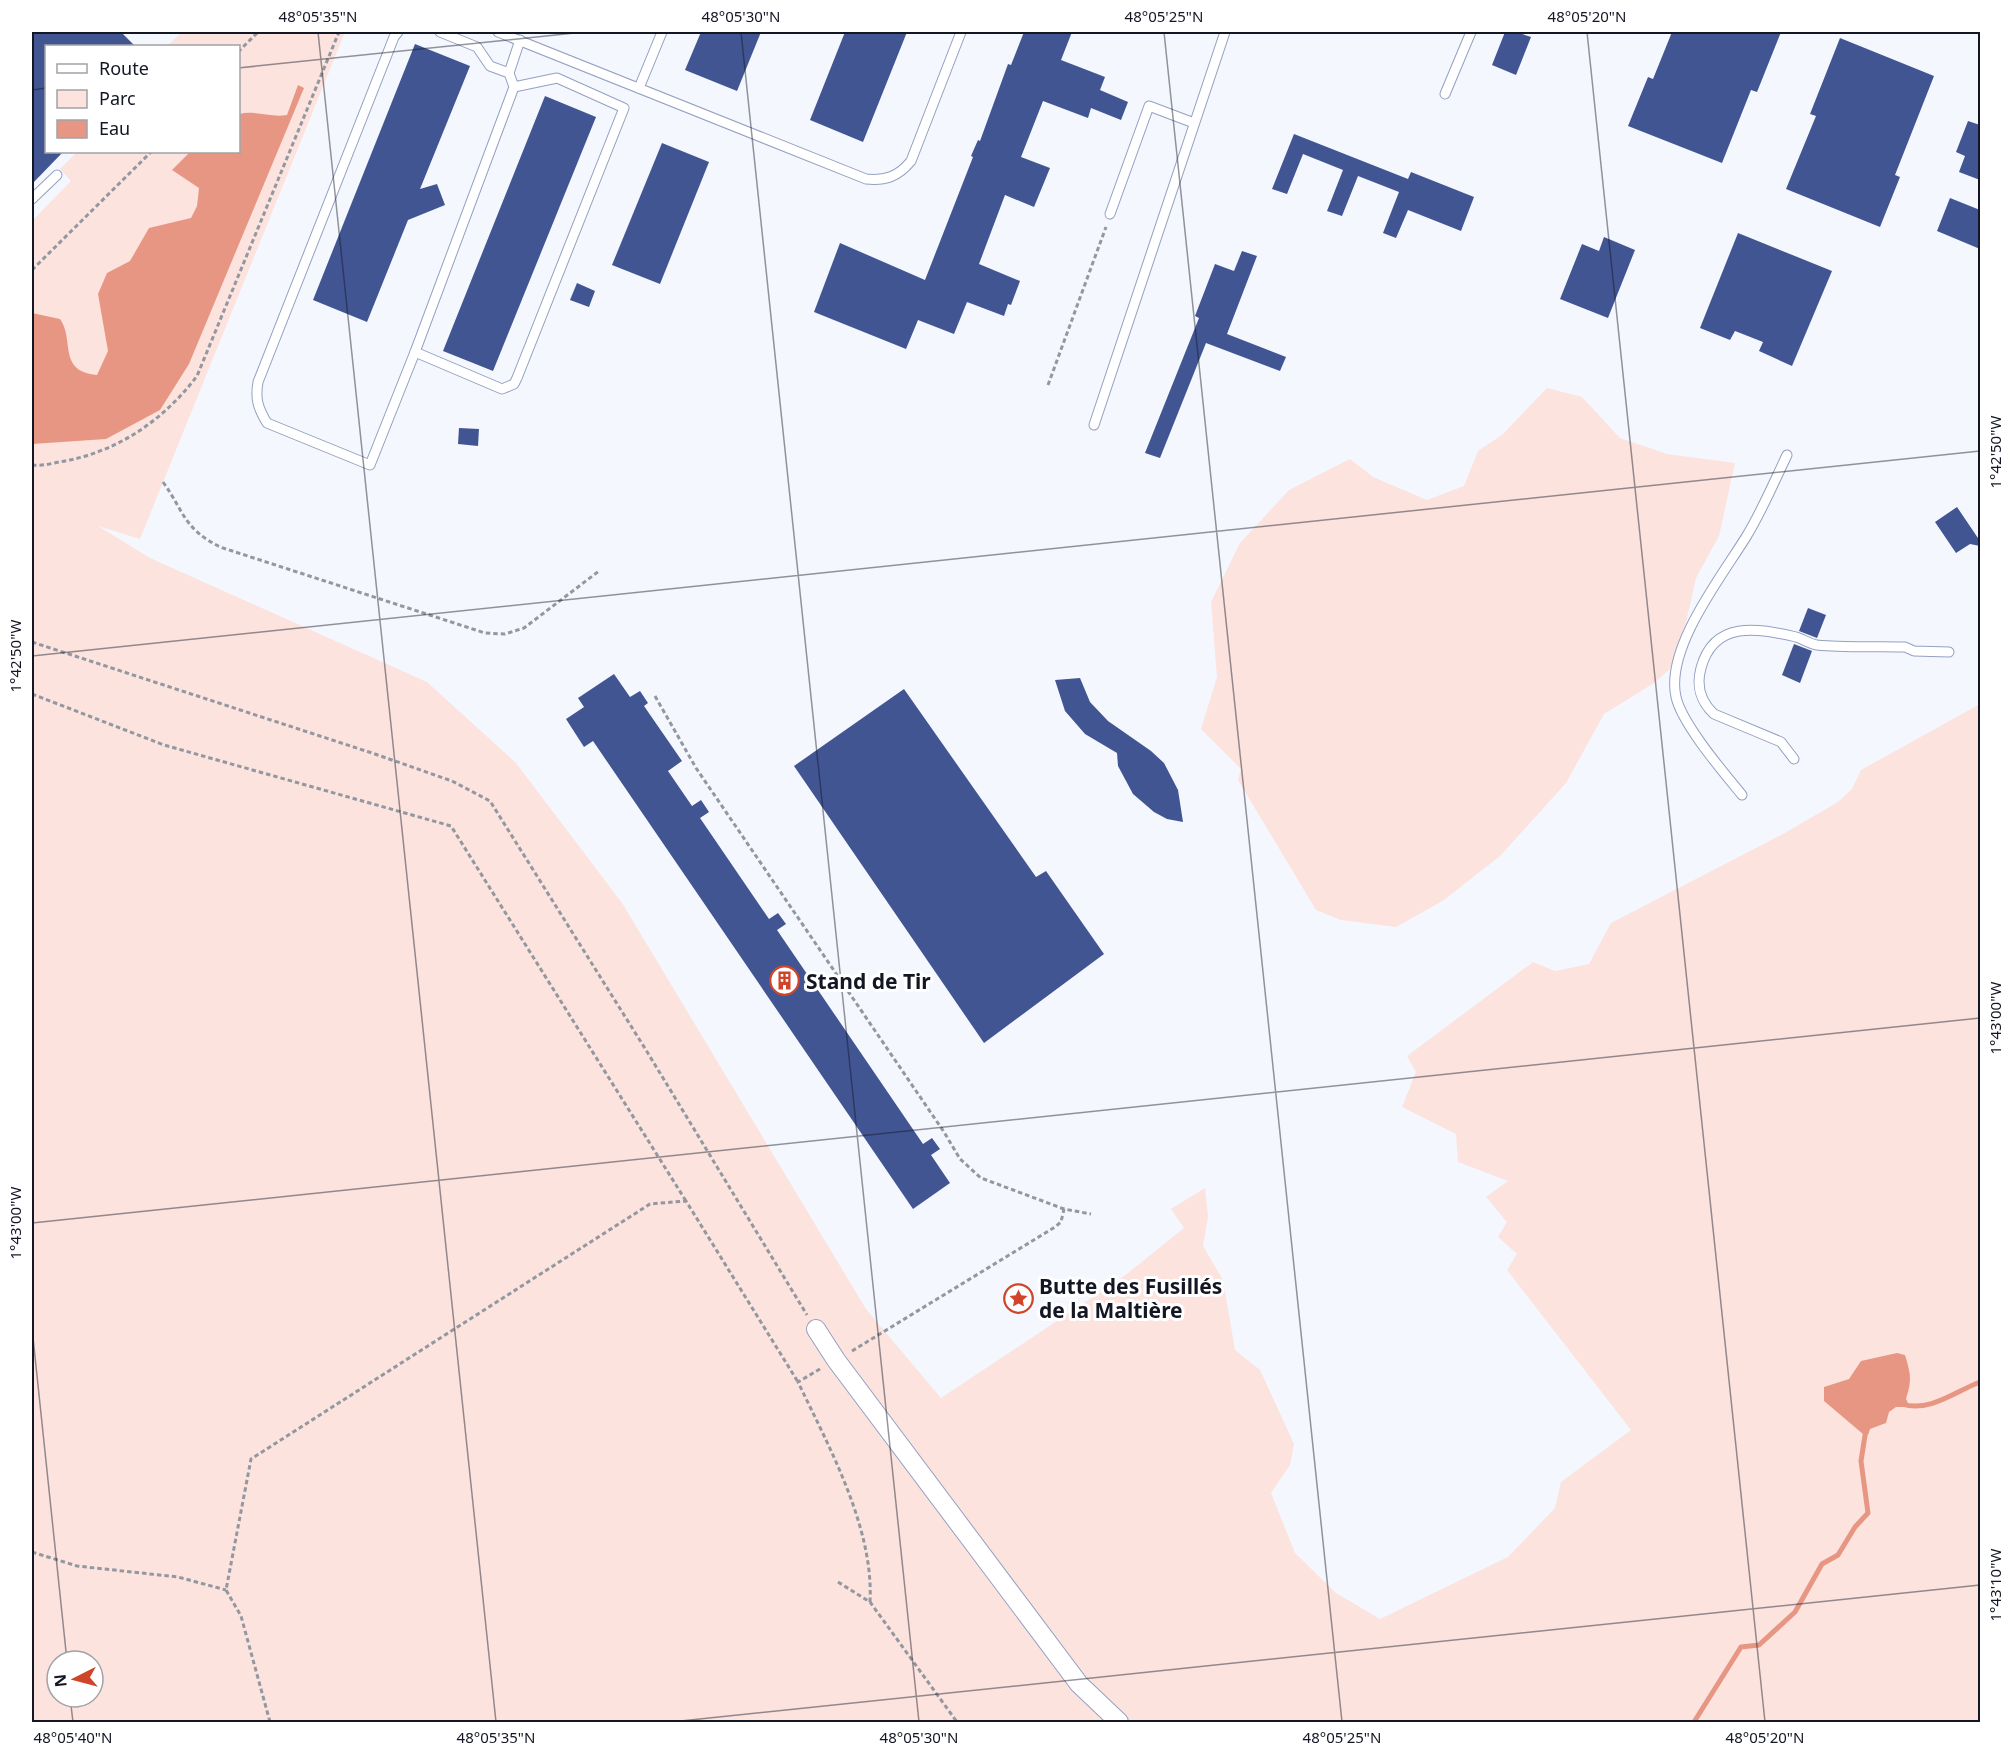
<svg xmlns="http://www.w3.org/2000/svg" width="2012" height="1754" font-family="'Noto Sans',sans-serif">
	<rect width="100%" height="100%" fill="#f4f7fe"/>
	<g fill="#fce3de" fill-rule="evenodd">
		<path d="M182 32H345L140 539 98 526 150 558 427 682 516 763 622 903 866 1309 941 1398 1123 1277 1184 1228 1171 1209 1205 1188 1208 1217 1203 1246 1223 1280 1235 1350 1260 1370 1294 1444 1290 1465 1271 1493 1295 1553 1336 1593 1380 1619 1508 1557 1555 1508 1561 1482 1631 1430 1507 1270 1517 1254 1498 1237 1507 1222 1486 1197 1508 1181 1458 1162 1456 1134 1402 1107 1416 1072 1407 1056 1533 962 1555 971 1589 964 1611 923 1783 834 1838 802 1852 789 1861 770 1980 704V1722H32V221L71 181 60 169 77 152H238V46H167ZM57 1661H93V1697H57Z"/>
		<path d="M1547 388 1582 397 1620 438 1667 454 1735 463 1719 536 1696 578 1686 622 1670 669 1654 683 1604 714 1566 783 1500 856 1444 900 1396 927 1341 920 1316 910 1238 780 1241 769 1201 729 1217 677 1211 602 1240 543 1289 490 1350 459 1373 477 1427 500 1464 486 1478 451 1502 435Z"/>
	</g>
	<g fill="#e89684">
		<path d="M298 85 304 88 189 364 160 410 106 439 32 444V313L60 319C75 340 57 371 97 375L108 351 98 294 107 273 130 261 149 228 191 218 197 206 199 188 172 170 190 152H238L239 114C256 110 270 118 287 115Z"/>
		<path d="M1897 1353 1905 1355C1911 1375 1912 1380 1906 1399L1908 1403 1905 1407H1896L1889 1412 1886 1423 1870 1429 1868 1435 1863 1434 1824 1401V1387L1849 1379 1861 1361Z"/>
	</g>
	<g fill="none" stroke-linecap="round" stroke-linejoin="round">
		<g stroke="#e89684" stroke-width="5">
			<path d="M1902 1404C1929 1413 1956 1391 1980 1382"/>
			<path d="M1694 1722 1741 1647 1759 1645 1795 1612 1822 1564 1838 1555 1855 1527 1868 1513 1861 1461 1866 1429"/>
		</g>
	</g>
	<g fill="#425593">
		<path d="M36 32H121L135 46H46V152H63L32 184V36Z"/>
		<path d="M701 32H761L737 91 685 70Z"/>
		<path d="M845 32H907L863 142 810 120Z"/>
		<path d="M1024 32H1072L1061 60 1105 77 1100 90 1128 102 1121 120 1091 108 1088 118 1043 101 1021 157 1050 168 1034 207 1005 195 979 264 1020 281 1011 305 1008 304 1004 316 967 302 954 334 918 320 906 349 814 312 840 243 925 280 973 157 971 156 978 140 980 141 1008 64 1011 65Z"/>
		<path d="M1505 32H1516L1531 37 1516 75 1492 65Z"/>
		<path d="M1672 32H1781L1757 92 1751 90 1722 163 1628 126 1648 77 1653 79Z"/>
		<path d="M1840 38 1934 76 1895 175 1900 177 1880 227 1786 189 1816 116 1810 114Z"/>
		<path d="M415 44 470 66 420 189 437 184 445 205 408 220 367 322 313 300Z"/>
		<path d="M545 96 596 117 493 371 443 351Z"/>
		<path d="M1968 121 1980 125V180L1959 172 1965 156 1956 152Z"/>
		<path d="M1294 134 1408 179 1411 172 1474 197 1461 231 1408 210 1396 238 1383 233 1399 192 1358 176 1342 216 1327 211 1343 170 1303 154 1287 194 1272 189Z"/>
		<path d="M662 143 709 162 660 284 612 265Z"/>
		<path d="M1950 198 1980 210V249L1937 231Z"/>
		<path d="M1738 233 1832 271 1792 366 1759 351 1763 342 1735 331 1730 340 1700 328Z"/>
		<path d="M1604 237 1635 250 1608 318 1560 299 1582 244 1599 251Z"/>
		<path d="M1242 251 1257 256 1227 334 1286 357 1280 371 1206 343 1160 458 1145 453 1199 318 1195 316 1215 264 1234 271Z"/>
		<path d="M577 283 595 291 589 307 570 300Z"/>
		<path d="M459 428 479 429 478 446 458 444Z"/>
		<path d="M1957 507 1980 541V546L1970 544 1956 553 1935 522Z"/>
		<path d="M1808 608 1826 615 1817 638 1799 631Z"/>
		<path d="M1794 644 1812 651 1800 683 1782 675Z"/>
		<path d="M614 674 630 697 640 691 648 703 644 706 682 761 668 771 692 806 701 800 709 812 700 818 769 919 778 913 786 924 777 930 923 1144 932 1138 940 1149 931 1155 950 1183 913 1209 593 741 584 747 566 719 584 707 578 698Z"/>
		<path d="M1080 678 1090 702 1108 721 1151 751 1164 763 1178 790 1183 822 1167 819 1154 812 1133 794 1118 766 1117 753 1085 734 1065 711 1055 680Z"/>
		<path d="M904 689 1036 877 1046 871 1104 954 984 1043 794 766Z"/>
	</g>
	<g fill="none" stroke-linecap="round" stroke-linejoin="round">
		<defs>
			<g id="lane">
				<path d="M398 32 394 37 258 382C255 399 258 408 267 423L370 465 415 352"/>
				<path d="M440 32 477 47 490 66 509 73 514 87 557 78 624 108 517 378 514 384 502 389 415 352 514 87"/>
				<path d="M498 32 866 179C885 181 898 177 911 161L961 32"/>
				<path d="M509 73 520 40"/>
				<path d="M639 88 662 32"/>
				<path d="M1445 94 1471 32"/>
				<path d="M32 199 57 175"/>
				<path d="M1110 214 1149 106 1194 123"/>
				<path d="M1094 425 1225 32"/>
				<path d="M1794 759 1781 742 1714 714C1701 702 1696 686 1701 668 1714 620 1757 628 1796 637 1803 639 1810 644 1817 645 1846 648 1876 646 1905 647L1914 651 1949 652"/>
				<path d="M1742 795C1724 773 1682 724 1676 697 1665 648 1722 576 1746 537 1762 511 1774 482 1787 455"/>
			</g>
			<path id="street" d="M816 1329 836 1360 1079 1684 1119 1722"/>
		</defs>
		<use href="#lane" stroke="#94a0c1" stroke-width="11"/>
		<use href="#street" stroke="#94a0c1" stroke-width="20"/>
		<g stroke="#9397a0" stroke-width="3" stroke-dasharray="4.5 3" stroke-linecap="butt">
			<path d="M238 52 258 32"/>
			<path d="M32 270 151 152"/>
			<path d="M1048 385 1106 227"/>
			<path d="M32 465C41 466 50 464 59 462 116 453 163 421 197 376L339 32"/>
			<path d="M163 482C185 513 183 528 220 547L485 633 505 634 524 628 599 571"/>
			<path d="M32 642 372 753 452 781 490 801 646 1050 807 1315"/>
			<path d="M32 694 164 745 451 826 686 1201"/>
			<path d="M655 696 696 768 944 1132 960 1159 981 1178 1064 1209"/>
			<path d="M852 1351 1055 1227 1061 1222 1064 1209 1091 1214"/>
			<path d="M820 1369 798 1382C829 1447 874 1528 870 1602"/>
			<path d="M32 1552 77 1566 178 1577 226 1590"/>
			<path d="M838 1582 870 1602 957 1722"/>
			<path d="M270 1722 241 1616 226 1590 251 1459 650 1204 686 1201 798 1382"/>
		</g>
		<use href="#lane" stroke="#fff" stroke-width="9"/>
		<use href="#street" stroke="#fff" stroke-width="18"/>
	</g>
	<path fill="none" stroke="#131723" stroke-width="1.5" stroke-opacity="0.45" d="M318 32 496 1722M741 32 919 1722M1164 32 1342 1722M1587 32 1765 1722M238 68 584 32M32 90 46 88M32 656 1980 451M32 1223 1980 1018M32 1328 67 1661M70 1697 73 1722M671 1722 1980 1585"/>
	<defs>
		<symbol id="building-ring" viewBox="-11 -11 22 22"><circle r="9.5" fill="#fff" stroke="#d0452a" stroke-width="1.5"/><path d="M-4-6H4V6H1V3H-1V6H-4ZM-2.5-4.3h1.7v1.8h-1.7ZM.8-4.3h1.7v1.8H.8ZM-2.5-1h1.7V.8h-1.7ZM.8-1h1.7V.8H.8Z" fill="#d0452a"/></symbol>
		<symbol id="sight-ring" viewBox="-11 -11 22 22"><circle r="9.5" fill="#fff" stroke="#d0452a" stroke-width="1.5"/><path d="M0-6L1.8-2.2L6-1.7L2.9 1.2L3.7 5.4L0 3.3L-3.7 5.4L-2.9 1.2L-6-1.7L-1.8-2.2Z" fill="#d0452a"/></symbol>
	</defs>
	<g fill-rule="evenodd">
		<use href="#building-ring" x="768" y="964" width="33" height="33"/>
		<use href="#sight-ring" x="1002" y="1282" width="33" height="33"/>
	</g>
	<g text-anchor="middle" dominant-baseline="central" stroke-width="6" stroke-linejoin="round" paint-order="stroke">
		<g font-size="21" font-weight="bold" fill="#131723" stroke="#fff" text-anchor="start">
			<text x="806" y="981">Stand de Tir</text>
			<text x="1039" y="1286">Butte des Fusillés<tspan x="1039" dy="24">de la Maltière</tspan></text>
		</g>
	</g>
	<rect width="2012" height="1754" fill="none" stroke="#ffffff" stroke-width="66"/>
	<rect x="45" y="45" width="195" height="108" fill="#ffffff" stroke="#a1a2a7" stroke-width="1.5"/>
	<rect x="57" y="64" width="30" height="9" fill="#ffffff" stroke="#a1a2a7" stroke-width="1.5"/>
	<text x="99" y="75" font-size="18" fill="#131723">Route</text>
	<rect x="57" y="90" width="30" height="18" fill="#fce3de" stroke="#a1a2a7" stroke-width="1.5"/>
	<text x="99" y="105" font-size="18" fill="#131723">Parc</text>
	<rect x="57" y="120" width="30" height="18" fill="#e89684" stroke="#a1a2a7" stroke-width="1.5"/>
	<text x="99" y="135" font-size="18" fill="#131723">Eau</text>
	<g transform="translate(75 1679) rotate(264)"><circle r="28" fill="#ffffff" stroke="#a1a2a7" stroke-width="1.5"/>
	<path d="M0-4.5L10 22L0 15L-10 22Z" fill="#d0452a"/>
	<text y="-9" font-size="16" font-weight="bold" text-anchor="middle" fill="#131723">N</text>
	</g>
	<rect x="33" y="33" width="1946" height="1688" fill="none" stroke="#131723" stroke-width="2"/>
	<g font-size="15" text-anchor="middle" fill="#131723">
		<text x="318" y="22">48°05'35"N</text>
		<text x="741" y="22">48°05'30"N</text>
		<text x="1164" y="22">48°05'25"N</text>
		<text x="1587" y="22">48°05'20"N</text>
		<text transform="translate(1996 452) rotate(-90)" y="5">1°42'50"W</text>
		<text transform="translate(16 656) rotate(-90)" y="5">1°42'50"W</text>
		<text transform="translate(1996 1018) rotate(-90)" y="5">1°43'00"W</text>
		<text transform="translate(16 1223) rotate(-90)" y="5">1°43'00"W</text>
		<text transform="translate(1996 1585) rotate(-90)" y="5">1°43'10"W</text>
		<text x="73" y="1743">48°05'40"N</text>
		<text x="496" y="1743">48°05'35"N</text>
		<text x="919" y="1743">48°05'30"N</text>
		<text x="1342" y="1743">48°05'25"N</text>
		<text x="1765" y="1743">48°05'20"N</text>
	</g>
</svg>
